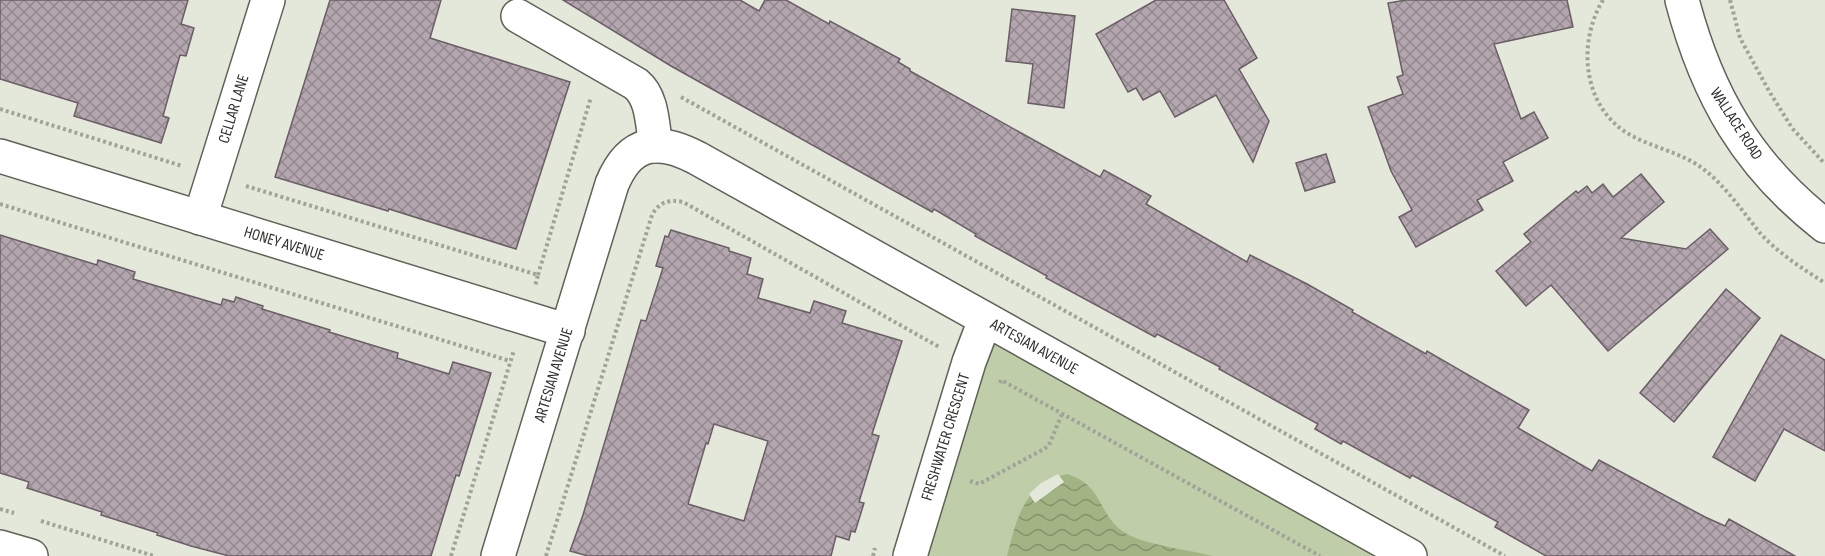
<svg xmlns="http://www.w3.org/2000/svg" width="1825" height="556" font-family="'Sofia Sans Condensed',sans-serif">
	<defs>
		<pattern id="water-waves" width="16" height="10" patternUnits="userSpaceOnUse" patternTransform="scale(1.5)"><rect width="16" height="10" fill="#a2b484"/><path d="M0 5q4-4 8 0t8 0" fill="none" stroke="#84936c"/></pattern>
		<pattern id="building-cross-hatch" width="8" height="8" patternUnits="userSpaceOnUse" patternTransform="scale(1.5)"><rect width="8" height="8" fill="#b4a6ae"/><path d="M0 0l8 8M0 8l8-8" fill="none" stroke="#93888e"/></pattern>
	</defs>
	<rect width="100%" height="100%" fill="#e3e8db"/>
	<path fill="#bfcda8" d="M985 320 1410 556H910Z"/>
	<path fill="url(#water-waves)" d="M1067 474C1103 485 1098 513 1121 530 1140 545 1187 549 1212 556H1007C1017 517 1023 486 1067 474Z"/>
	<path fill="#e3e8db" d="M1058 474 1064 482 1035 503 1029 494 1041 483Z"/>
	<g fill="url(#building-cross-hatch)" stroke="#6a5e65" stroke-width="1.5" fill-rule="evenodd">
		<path d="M0 0H188L181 24 194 28 186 56 180 55 163 116 169 118 161 143 74 116 78 103 0 79Z"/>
		<path d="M330 0H441L430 38 570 82 516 249 389 209 388 211 275 177Z"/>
		<path d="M563 0H740L759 11 765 0H786L829 24 830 21 900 59 898 62 910 69V71L1100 177 1104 170 1151 196 1146 204 1247 262 1250 255 1307 284 1353 310 1352 312 1426 354 1427 351 1529 410 1518 428 1592 471 1599 460 1705 517 1725 526 1729 519 1795 556H1546L1495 527 1498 522 1412 475 1410 478 1343 441 1341 444 1315 429 1318 424 1219 369 1220 367 1157 334 1155 337 1046 278 1047 276 975 236 976 234 934 209 932 212 671 66Z"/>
		<path d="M1156 0H1224L1257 58 1239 69 1269 121 1253 162 1216 95 1175 117 1160 91 1143 100 1136 88 1128 92 1096 34Z"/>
		<path d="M1406 0H1567L1573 27 1494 44 1521 119 1534 112 1548 138 1503 162 1513 181 1477 200 1483 210 1416 247 1399 217 1412 210 1391 171 1368 107 1403 94 1397 77 1403 75 1388 3Z"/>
		<path d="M1012 9 1075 16 1064 108 1028 103 1033 64 1006 61Z"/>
		<path d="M1326 154 1335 182 1305 191 1296 163Z"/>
		<path d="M1641 174 1664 202 1621 238 1686 249 1710 229 1728 249 1608 351 1551 285 1526 306 1496 271 1531 242 1524 234 1576 191 1578 193 1587 186 1592 193 1603 184 1613 197Z"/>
		<path d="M671 230 729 248V251L751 258 747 274 763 279 758 298 810 313 814 301 846 311 842 323 902 341 872 434 879 436 859 502 864 503 855 532 851 531 849 540 836 536 831 556H588L570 551 583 515 641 320 646 321 663 268 656 266 665 236 668 237ZM714 424 768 441 744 521 688 504 706 443 708 444Z"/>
		<path d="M0 235 97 265 98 260 135 272 133 279 221 305 223 299 234 302 236 297 263 306 262 309 330 330 329 332 398 353 397 358 449 374 453 362 491 373 459 476 456 475 431 556H229L191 546 157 535 158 533 101 515 102 512 27 488 29 482 0 473Z"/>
		<path d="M1726 289 1760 318 1674 422 1640 393Z"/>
		<path d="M1781 335 1825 360V451L1784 429 1755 481 1713 457Z"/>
	</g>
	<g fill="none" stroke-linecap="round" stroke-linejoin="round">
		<defs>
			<g id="minor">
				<path d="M1682 0C1707 95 1747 165 1825 226"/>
				<path d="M518 16 636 84C653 98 652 125 656 146"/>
				<path d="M0 156 568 331"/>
				<path d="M200 218 268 0"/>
				<path d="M0 547 31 556"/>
				<path d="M498 556 612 184C630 141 657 137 697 158L1410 556"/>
				<path d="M910 556 969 362 985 320"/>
			</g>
		</defs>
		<use href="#minor" stroke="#5e6357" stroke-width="36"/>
		<g stroke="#9fa399" stroke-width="4" stroke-dasharray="3 3" stroke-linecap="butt">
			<path d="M1603 0C1578 41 1582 102 1624 131 1648 147 1679 151 1702 168 1724 184 1743 212 1760 233 1778 253 1803 269 1825 283"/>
			<path d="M1730 0 1740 38 1769 91 1792 128 1825 164"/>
			<path d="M681 97 1505 556"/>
			<path d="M0 109 182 166"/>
			<path d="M246 186 538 275 535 286"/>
			<path d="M0 204 510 361"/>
			<path d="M538 275 591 97"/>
			<path d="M1000 383 1001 380 1320 556"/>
			<path d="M970 481 979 484 1044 449 1049 445 1062 414"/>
			<path d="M0 509 14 513"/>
			<path d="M41 521 154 556"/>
			<path d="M451 556 514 350"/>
			<path d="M546 556 652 215C659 202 669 199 683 202L939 347"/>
			<path d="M873 556 875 548"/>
		</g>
		<use href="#minor" stroke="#fff" stroke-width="33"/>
	</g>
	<g text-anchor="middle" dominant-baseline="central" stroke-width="4.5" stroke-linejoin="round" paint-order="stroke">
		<g font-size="16" fill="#2e302b" stroke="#fff">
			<text transform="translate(234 109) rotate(-73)">CELLAR LANE</text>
			<text transform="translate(1736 124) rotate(57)">WALLACE ROAD</text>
			<text transform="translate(284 244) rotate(17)">HONEY AVENUE</text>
			<text transform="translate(1034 347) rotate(29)">ARTESIAN AVENUE</text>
			<text transform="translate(554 375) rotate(-73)">ARTESIAN AVENUE</text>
			<text transform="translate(946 437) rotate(-73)">FRESHWATER CRESCENT</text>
		</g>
	</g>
</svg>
